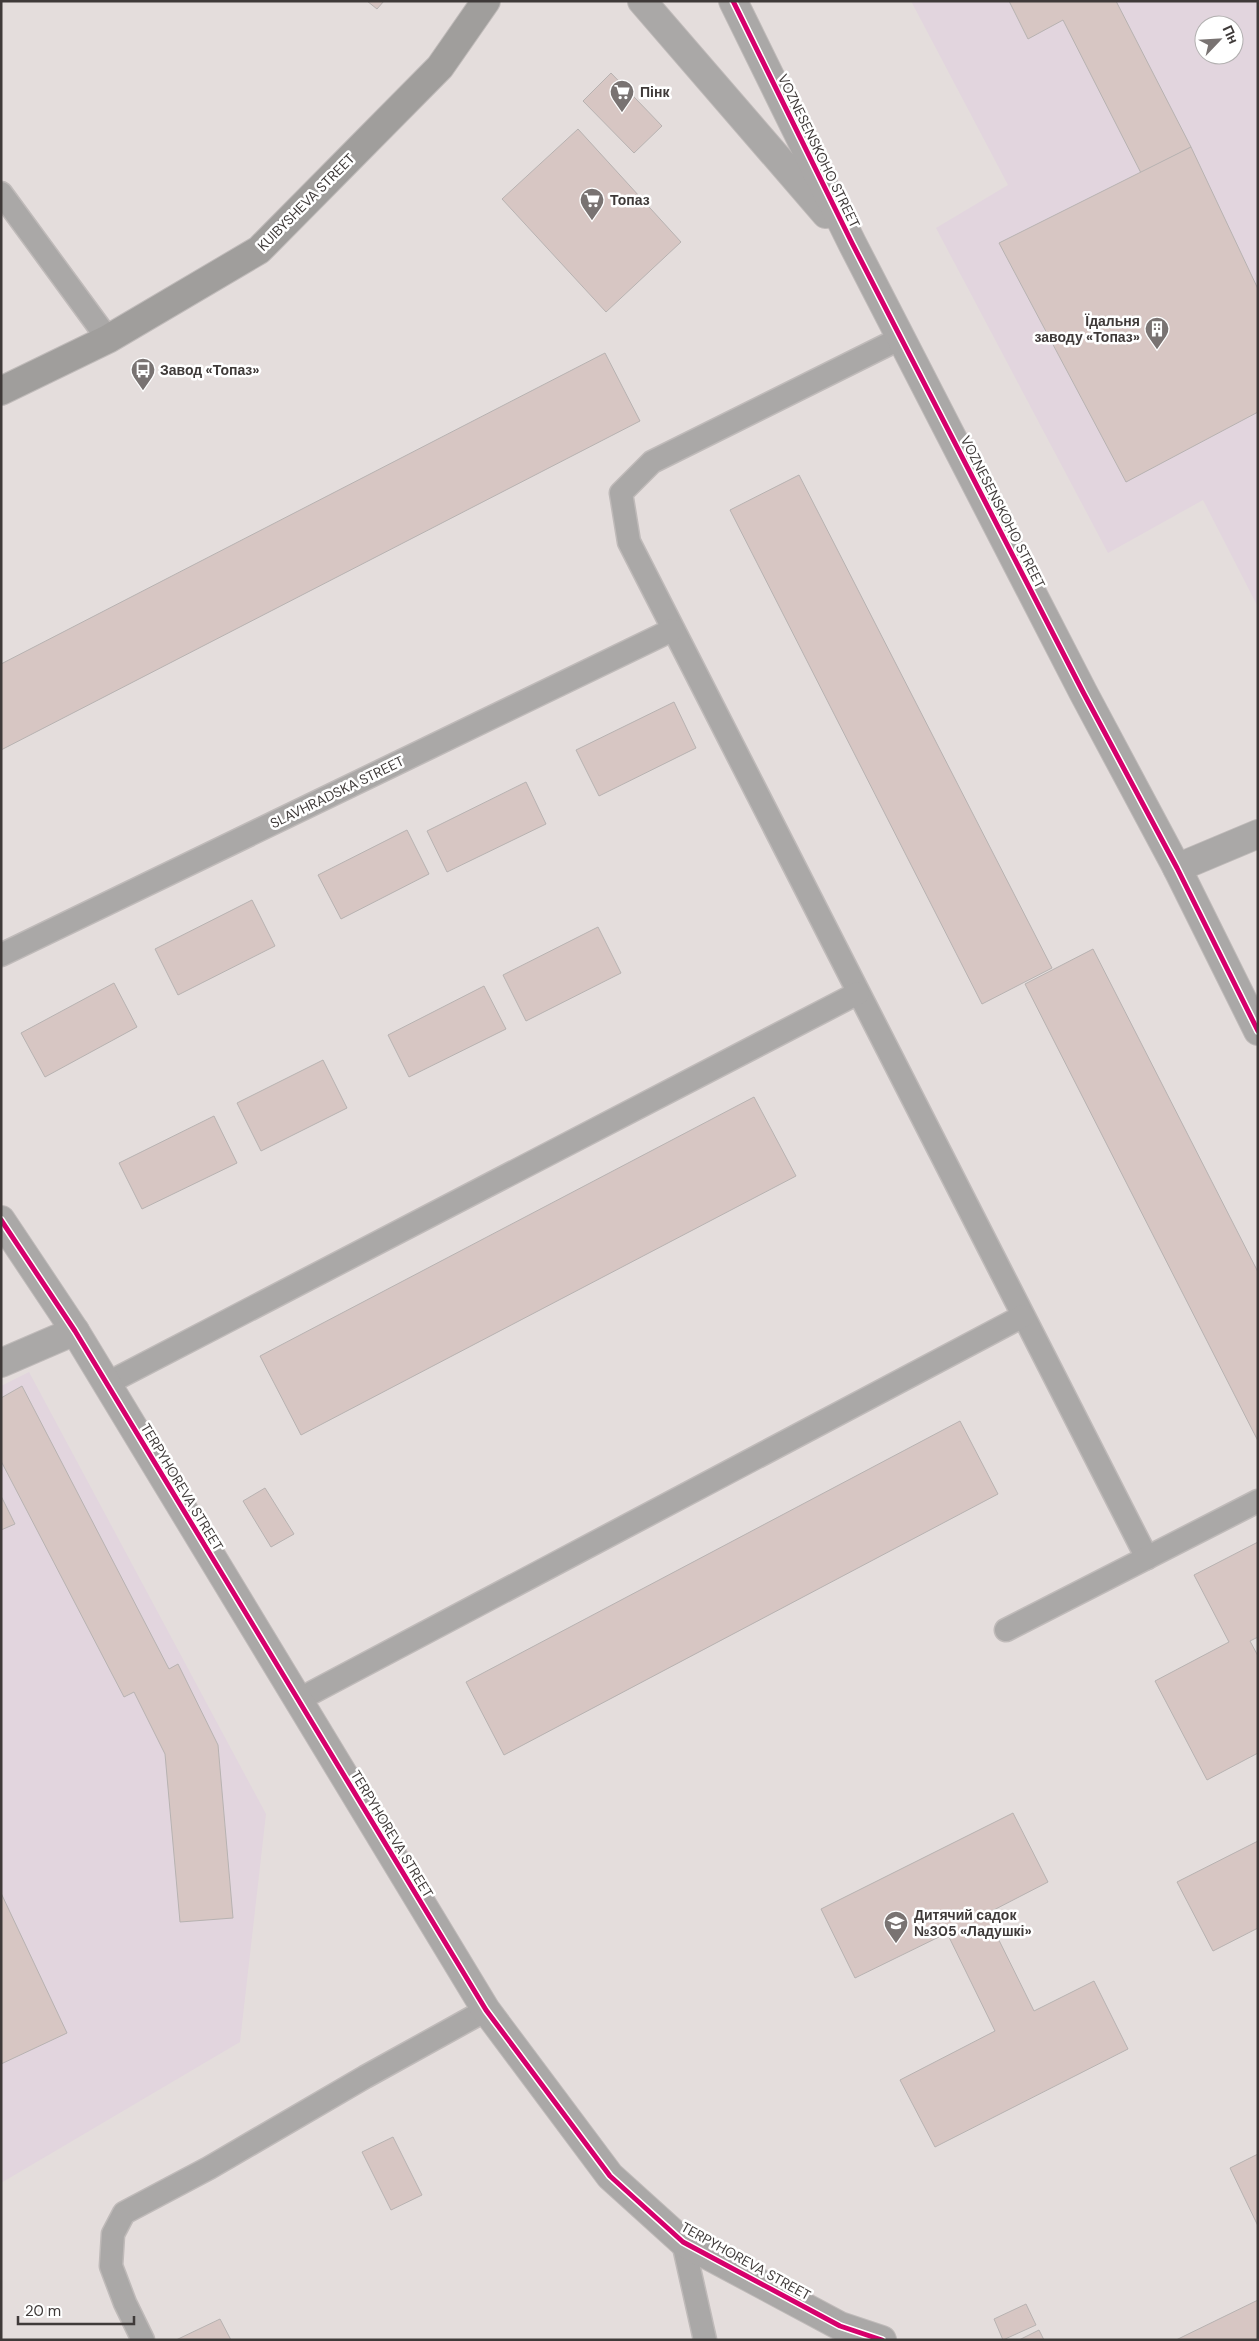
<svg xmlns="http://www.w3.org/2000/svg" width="1259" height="2341" font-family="'DM Sans',sans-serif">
	<rect width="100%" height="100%" fill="#e4dddc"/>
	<g fill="#e2d5de" fill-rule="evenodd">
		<path d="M911 1H1258V607L1203 500 1108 553 936 228 1008 185ZM1204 25H1234V55H1204Z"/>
		<path d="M29 1372 266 1814 240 2042 1 2183V1386Z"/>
	</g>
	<g fill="#d7c6c3" stroke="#b7b2b1">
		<path d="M367 1H384L377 9Z"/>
		<path d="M1009 1H1116L1191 147 1141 173 1063 20 1028 39Z"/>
		<path d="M611 73 662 126 634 153 583 101Z"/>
		<path d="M578 129 681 242 606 312 502 199Z"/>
		<path d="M1191 147 1258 289V412L1126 482 999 243Z"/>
		<path d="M605 353 640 421 1 750V664Z"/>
		<path d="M799 475 1052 968 982 1004 730 510Z"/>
		<path d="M674 702 696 748 599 796 576 750Z"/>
		<path d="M526 782 546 824 447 872 427 831Z"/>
		<path d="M407 830 429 874 341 919 318 875Z"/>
		<path d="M252 900 275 946 178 995 155 949Z"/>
		<path d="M598 927 621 973 526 1021 503 975Z"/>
		<path d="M1093 949 1258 1272V1441L1025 984Z"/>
		<path d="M114 983 137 1027 45 1077 21 1033Z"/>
		<path d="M484 986 506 1029 409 1077 388 1035Z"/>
		<path d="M323 1060 347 1108 261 1151 237 1103Z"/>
		<path d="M754 1097 796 1176 301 1435 260 1356Z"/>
		<path d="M214 1116 237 1163 142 1209 119 1163Z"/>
		<path d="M22 1386 169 1669 178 1664 218 1745 233 1918 180 1922 165 1754 134 1692 124 1697 1 1461V1398Z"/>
		<path d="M960 1421 998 1494 504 1755 466 1682Z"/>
		<path d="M265 1488 294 1534 271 1547 243 1501Z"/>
		<path d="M1 1496 15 1524 1 1530Z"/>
		<path d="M1258 1542V1637L1250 1641 1258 1656V1753L1207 1780 1155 1681 1229 1642 1194 1575Z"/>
		<path d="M1013 1813 1048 1882 986 1914 1034 2011 1094 1981 1128 2049 935 2147 900 2080 995 2031 947 1933 855 1978 821 1909Z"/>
		<path d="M1258 1841V1928L1213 1951 1177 1882Z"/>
		<path d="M1 1893 67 2033 1 2064Z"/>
		<path d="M393 2137 422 2195 391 2210 362 2152Z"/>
		<path d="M1258 2154V2226L1230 2168Z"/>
		<path d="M1258 2300V2340H1176Z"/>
		<path d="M1026 2304 1036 2325 1003 2340 994 2319Z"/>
		<path d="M220 2319 231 2340H176Z"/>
		<path d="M1039 2330 1044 2340H1019Z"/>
	</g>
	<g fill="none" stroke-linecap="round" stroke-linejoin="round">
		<defs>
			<g id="service">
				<path d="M1 193 108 339"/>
				<path d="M901 338 652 462 621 493 629 542 1147 1558"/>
				<path d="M1 955 672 630"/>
				<path d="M106 1384 858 993"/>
				<path d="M1006 1630 1258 1501"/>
				<path d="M298 1700 1023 1316"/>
				<path d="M683 2242 705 2340"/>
				<path d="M143 2340 125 2303 111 2266 113 2234 124 2213 209 2168 365 2077 486 2010"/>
			</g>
			<g id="minor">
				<path d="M642 1 826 214"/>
				<path d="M733 1 852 243 1083 692 1177 868 1258 1031"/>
				<path d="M1177 868 1258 834"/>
				<path d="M1 1220 75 1331 486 2010 610 2176 683 2242 840 2326 882 2340"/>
				<path d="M1 1363 75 1331"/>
			</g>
			<path id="secondary" d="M1 391 108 339 259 250 440 67 486 1"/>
		</defs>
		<use href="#service" stroke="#bfbab9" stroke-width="25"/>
		<use href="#minor" stroke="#bfbab9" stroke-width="30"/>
		<use href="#secondary" stroke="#bfbab9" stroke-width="30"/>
		<use href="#service" stroke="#aaa8a7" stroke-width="22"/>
		<use href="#minor" stroke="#aaa8a7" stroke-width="28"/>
		<use href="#secondary" stroke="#a09e9c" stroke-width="28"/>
		<defs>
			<g id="cycleway">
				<path d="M733 1 852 243 1083 692 1177 868 1258 1031"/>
				<path d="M1 1220 75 1331 486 2010 610 2176 683 2242 840 2326 882 2340"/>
			</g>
		</defs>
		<use href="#cycleway" stroke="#fff" stroke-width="8"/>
		<use href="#cycleway" stroke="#d6006c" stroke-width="5"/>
	</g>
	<defs>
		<symbol id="supermarket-pin" viewBox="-11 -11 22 30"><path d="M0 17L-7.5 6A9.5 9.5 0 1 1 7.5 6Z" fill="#797372" stroke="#fff"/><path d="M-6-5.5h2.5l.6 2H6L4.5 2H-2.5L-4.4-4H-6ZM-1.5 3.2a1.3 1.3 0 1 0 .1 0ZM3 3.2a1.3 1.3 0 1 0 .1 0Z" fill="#fff"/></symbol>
		<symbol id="building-pin" viewBox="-11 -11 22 30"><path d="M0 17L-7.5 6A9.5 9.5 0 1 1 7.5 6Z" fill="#797372" stroke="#fff"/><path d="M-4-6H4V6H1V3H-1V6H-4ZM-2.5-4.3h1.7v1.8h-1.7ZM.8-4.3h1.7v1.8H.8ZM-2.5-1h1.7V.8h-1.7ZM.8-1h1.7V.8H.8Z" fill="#fff"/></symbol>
		<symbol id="bus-pin" viewBox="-11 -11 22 30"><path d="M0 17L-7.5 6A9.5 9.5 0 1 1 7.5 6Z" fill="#797372" stroke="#fff"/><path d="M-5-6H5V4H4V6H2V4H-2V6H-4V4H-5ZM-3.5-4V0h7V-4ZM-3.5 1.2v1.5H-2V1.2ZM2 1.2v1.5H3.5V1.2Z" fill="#fff"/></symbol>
		<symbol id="school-pin" viewBox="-11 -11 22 30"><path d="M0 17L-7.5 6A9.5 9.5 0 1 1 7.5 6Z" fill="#797372" stroke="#fff"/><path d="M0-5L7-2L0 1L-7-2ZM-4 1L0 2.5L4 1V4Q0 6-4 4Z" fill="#fff"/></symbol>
	</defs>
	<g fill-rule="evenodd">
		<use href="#supermarket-pin" x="608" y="78" width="28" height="38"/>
		<use href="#supermarket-pin" x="578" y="186" width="28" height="38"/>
		<use href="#building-pin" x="1143" y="315" width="28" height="38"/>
		<use href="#bus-pin" x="129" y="356" width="28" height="38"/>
		<use href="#school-pin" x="882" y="1909" width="28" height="38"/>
	</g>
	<g text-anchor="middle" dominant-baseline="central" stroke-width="5" stroke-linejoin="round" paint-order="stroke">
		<g font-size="14" font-weight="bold" fill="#3f3a39" stroke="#fff" text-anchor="start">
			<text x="640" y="92">Пінк</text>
			<text x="610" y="200">Топаз</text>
			<text x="1140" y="321" text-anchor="end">Їдальня<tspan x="1140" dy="16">заводу «Топаз»</tspan></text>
			<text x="160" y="370">Завод «Топаз»</text>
			<text x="914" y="1915">Дитячий садок<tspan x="914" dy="16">№305 «Ладушкі»</tspan></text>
		</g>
		<g font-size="14" fill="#3f3a39" stroke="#fff">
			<text transform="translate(819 151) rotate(64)">VOZNESENSKOHO STREET</text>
			<text transform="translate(306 202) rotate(-45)">KUIBYSHEVA STREET</text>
			<text transform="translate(1003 512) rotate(63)">VOZNESENSKOHO STREET</text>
			<text transform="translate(337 792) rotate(-26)">SLAVHRADSKA STREET</text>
			<text transform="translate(182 1487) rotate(59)">TERPYHOREVA STREET</text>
			<text transform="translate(392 1834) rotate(59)">TERPYHOREVA STREET</text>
			<text transform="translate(746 2261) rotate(29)">TERPYHOREVA STREET</text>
		</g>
	</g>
	<rect width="1259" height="2341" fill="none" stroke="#3f3a39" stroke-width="5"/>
	<g transform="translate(1219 40) rotate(65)"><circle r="24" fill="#ffffff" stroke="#b2b0b0"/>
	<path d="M0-4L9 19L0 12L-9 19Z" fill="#797372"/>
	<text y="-8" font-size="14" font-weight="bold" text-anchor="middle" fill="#3f3a39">Пн</text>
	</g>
	<path d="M18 2316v8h116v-8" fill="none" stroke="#3f3a39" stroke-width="2.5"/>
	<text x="25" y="2316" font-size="15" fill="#3f3a39" stroke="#ffffff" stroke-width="4" paint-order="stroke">20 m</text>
</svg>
